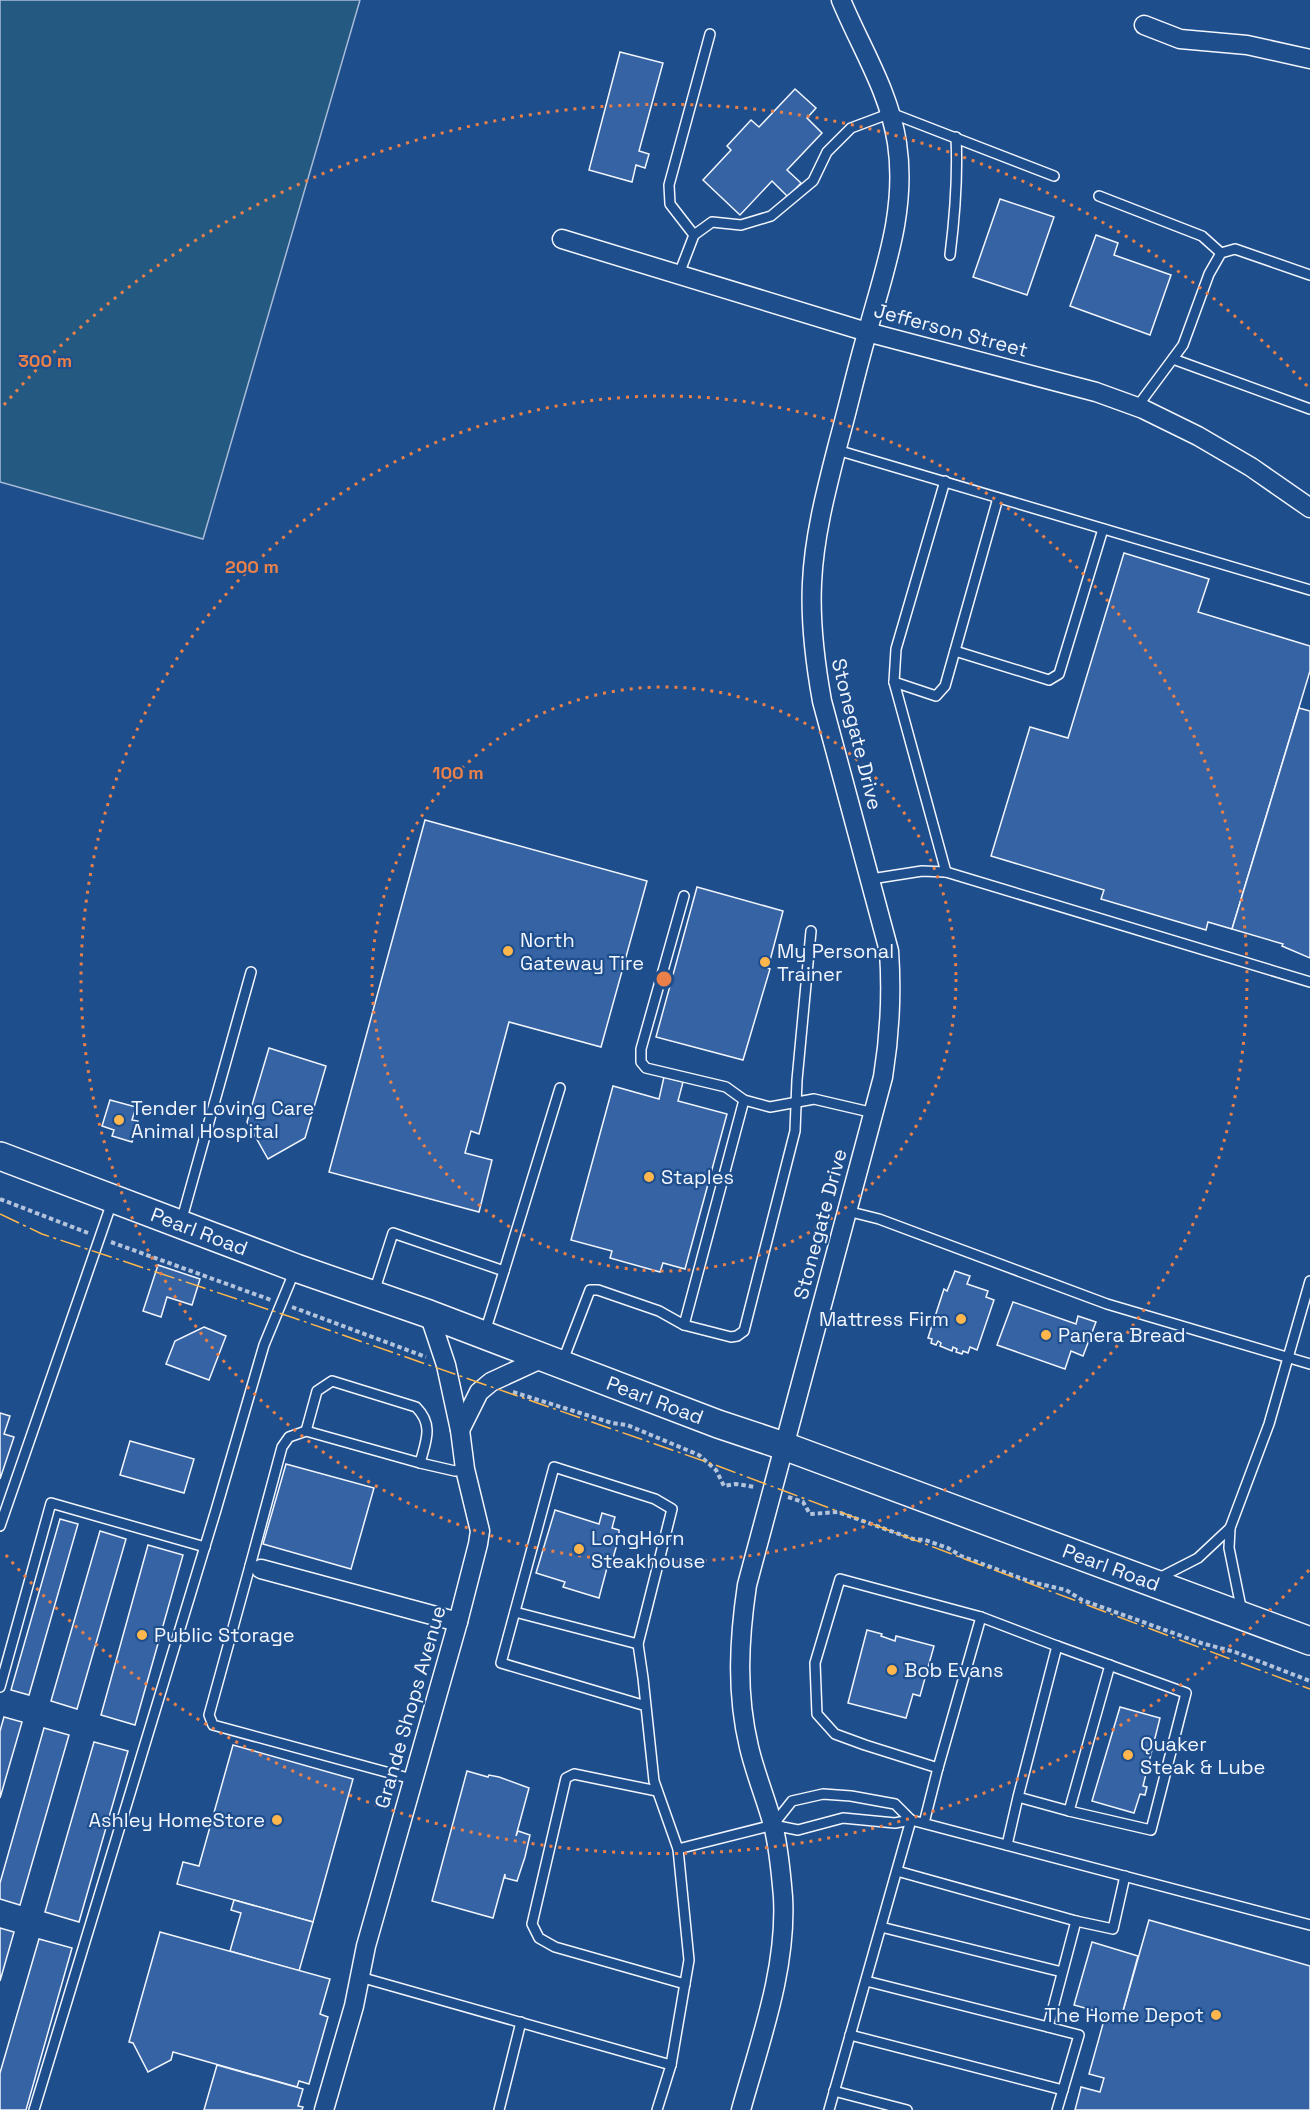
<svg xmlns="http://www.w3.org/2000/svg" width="1310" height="2110" font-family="'Space Grotesk',sans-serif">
	<rect width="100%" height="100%" fill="#1f4e8c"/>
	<path fill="#245a82" stroke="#a8bbd7" stroke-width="1.5" d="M0 0H360L203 539 0 482Z"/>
	<g fill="#3563a3" stroke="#f2f6ff" stroke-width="1.5">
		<path d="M620 52 663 63 639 151 649 154 645 168 636 165 632 182 589 170Z"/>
		<path d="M795 89 816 108 807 118 822 133 787 170 801 183 788 197 772 181 740 215 703 180 731 150 727 146 751 120 759 127Z"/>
		<path d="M1000 199 1054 217 1027 295 973 277Z"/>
		<path d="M1096 235 1118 243 1114 255 1171 275 1150 335 1070 306Z"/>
		<path d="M1124 553 1209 579 1198 612 1310 646V671L1232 929 1208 922 1206 930 1101 899 1104 890 991 856 1030 727 1068 738Z"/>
		<path d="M1299 708 1310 711V958L1282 946 1283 944 1232 929Z"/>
		<path d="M425 820 647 881 601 1047 509 1022 479 1134 471 1131 465 1153 492 1160 479 1212 329 1172Z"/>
		<path d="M697 887 783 911 768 968 770 969 743 1060 656 1037Z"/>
		<path d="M269 1048 326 1066 305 1138 268 1159 247 1122Z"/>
		<path d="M664 1077 683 1082 678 1101 727 1114 685 1269 663 1263 660 1272 610 1258 612 1251 571 1240 613 1086 659 1099Z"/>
		<path d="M110 1100 136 1107 132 1120 138 1121 132 1142 112 1136 114 1130 102 1126Z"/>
		<path d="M158 1265 200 1279 192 1305 167 1297 161 1317 143 1311Z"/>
		<path d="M955 1271 970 1276 967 1284 988 1291 986 1297 994 1300 977 1350 970 1347 968 1353 963 1351 962 1354 956 1352 957 1349 953 1347 952 1351 940 1346 941 1343 938 1341 936 1345 931 1343 932 1339 928 1338 944 1289 947 1291Z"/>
		<path d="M1013 1302 1076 1324 1078 1316 1096 1322 1083 1356 1071 1351 1065 1369 997 1345Z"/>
		<path d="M204 1327 226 1336 209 1380 166 1364 175 1341Z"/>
		<path d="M0 1413 10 1416 4 1434 14 1437 0 1479Z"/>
		<path d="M130 1441 194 1459 184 1493 120 1475Z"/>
		<path d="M286 1464 374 1488 351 1569 263 1544Z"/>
		<path d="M555 1510 599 1524 602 1513 615 1517 612 1528 619 1530V1533L620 1534 611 1565 608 1564 599 1598 563 1587 565 1582 536 1573Z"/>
		<path d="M60 1519 78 1524 29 1695 11 1690Z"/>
		<path d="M100 1531 126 1539 77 1709 51 1701Z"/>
		<path d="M148 1545 183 1555 135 1725 101 1715Z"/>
		<path d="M867 1630 882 1634 881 1636 895 1641 896 1636 934 1646 920 1696 913 1694 906 1718 848 1703Z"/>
		<path d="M1120 1707 1160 1718 1143 1786 1147 1787 1145 1795 1140 1794 1134 1813 1092 1801Z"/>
		<path d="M4 1717 22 1722 0 1798V1731Z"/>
		<path d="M44 1728 69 1735 20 1905 0 1899V1883Z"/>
		<path d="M94 1742 128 1751 79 1922 45 1912Z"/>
		<path d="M233 1745 353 1779 313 1922 177 1884 183 1862 199 1866Z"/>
		<path d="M467 1771 488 1777 489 1775 499 1777 529 1788 516 1836 518 1831 530 1835 525 1857 517 1881 505 1878V1874L493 1918 432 1901Z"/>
		<path d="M234 1900 313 1922 299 1971 230 1951 241 1913 231 1910Z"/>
		<path d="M1149 1920 1310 1966V2110H1075L1081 2087 1100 2092 1104 2078 1089 2074 1106 2013 1121 2018Z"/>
		<path d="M0 1928 14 1932 0 1981Z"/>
		<path d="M160 1932 330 1979 320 2014 328 2017 309 2084 299 2081 297 2087 173 2052 171 2060 148 2072 133 2043 129 2042Z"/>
		<path d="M39 1939 72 1948 26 2110H0V2073Z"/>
		<path d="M1092 1942 1138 1956 1121 2018 1074 2005Z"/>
		<path d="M217 2065 303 2089 298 2106 303 2107 302 2110H204Z"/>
	</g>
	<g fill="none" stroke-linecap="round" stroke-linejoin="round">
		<defs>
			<g id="lane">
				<path d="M1099 196 1202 236 1221 253"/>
				<path d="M694 235 670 204 669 185 710 34"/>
				<path d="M950 255C955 215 958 177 956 137"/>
				<path d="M679 274 694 235 712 222 741 225 771 216 813 181 827 152 851 128 891 113 1054 176"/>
				<path d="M1173 359 1310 409"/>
				<path d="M1137 407 1183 345 1209 274 1221 253 1235 249 1310 275"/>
				<path d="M837 450 1310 590"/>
				<path d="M945 481 896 649 894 682 946 872"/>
				<path d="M955 651 1049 680 1059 674 1103 529"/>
				<path d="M894 682 936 696 945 686 998 498"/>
				<path d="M871 879 922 871 946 872 1310 982"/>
				<path d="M684 896 641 1049V1062L646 1068 726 1087 744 1100 770 1107 814 1099 874 1113"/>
				<path d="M847 1211 879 1219 1107 1304 1310 1364"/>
				<path d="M181 1222 251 972"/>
				<path d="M504 1271 560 1088"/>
				<path d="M374 1292 393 1233 504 1271 485 1332"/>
				<path d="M684 1325 744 1100"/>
				<path d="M562 1363 590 1290H598L659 1311 684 1325 731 1337 737 1336 744 1331 795 1131 797 1080 811 931"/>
				<path d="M306 1431 317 1391 332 1381 416 1407C434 1425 426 1441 420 1463"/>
				<path d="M0 1526 112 1202"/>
				<path d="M250 1566 209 1715 213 1725 412 1779"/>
				<path d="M254 1567 250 1566 282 1447 289 1437 306 1431 420 1463 455 1471 465 1469"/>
				<path d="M1157 1579 1198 1558 1230 1528"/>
				<path d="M515 1612 638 1644"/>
				<path d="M1242 1612 1229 1548 1230 1528 1269 1424 1310 1281"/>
				<path d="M0 1687 51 1503 205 1547"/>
				<path d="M646 1706 501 1663 554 1467 655 1499 672 1509 638 1644 643 1678 654 1781 678 1849 689 1960 671 2065"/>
				<path d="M938 1768 981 1617"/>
				<path d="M657 1791 574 1774 566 1778 532 1924 539 1938 555 1947 685 1984"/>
				<path d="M1069 1811 1110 1665"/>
				<path d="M924 1823 938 1768 865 1745 835 1734 817 1714 815 1663 840 1579 981 1617 1057 1646"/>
				<path d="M773 1825 792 1801 823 1794 851 1796 895 1804 911 1820"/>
				<path d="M1007 1845 1018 1797 1069 1811 1151 1830 1186 1693 1057 1646 1018 1797"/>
				<path d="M678 1849 773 1825 798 1830 843 1818 895 1823 911 1820"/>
				<path d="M897 1871 1076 1921"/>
				<path d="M881 1927 1062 1972"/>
				<path d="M360 1977 671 2065 657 2110"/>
				<path d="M866 1981 1048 2027"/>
				<path d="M850 2035 1063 2090"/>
				<path d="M834 2091 907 2110"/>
				<path d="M34 2110 216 1510 264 1345 295 1270"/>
				<path d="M499 2110 521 2022"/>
				<path d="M829 2110 911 1820 1310 1925"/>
				<path d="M1057 2110 1079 2035 1048 2027 1076 1921 1113 1929 1125 1876"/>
			</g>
			<g id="street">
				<path d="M1144 25 1180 39 1247 45 1310 59"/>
				<path d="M562 239 867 332 1096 392 1143 409 1198 436 1251 467 1310 508"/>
				<path d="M460 1430 479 1392 491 1382 543 1358"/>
				<path d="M261 1569 458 1622"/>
				<path d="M324 2110 354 2006 366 1946 458 1622 478 1544 480 1531 465 1469 460 1430 446 1365 429 1314"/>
				<path d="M741 2110C760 2041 787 1969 783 1897 781 1873 779 1848 773 1825 766 1799 755 1773 749 1747 736 1693 739 1639 747 1585L883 1077C890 1034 892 994 889 951L822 701C815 662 810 623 812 583 814 535 827 487 839 440 849 404 857 367 868 330 885 268 907 209 897 143 889 91 861 48 841 0"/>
			</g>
			<g id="primary">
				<path id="s1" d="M0 1156 296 1268 429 1314 718 1424 784 1446 1310 1641"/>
			</g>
		</defs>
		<use href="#lane" stroke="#f2f6ff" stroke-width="12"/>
		<use href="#street" stroke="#f2f6ff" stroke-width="21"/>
		<use href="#primary" stroke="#f2f6ff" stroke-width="30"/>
		<g stroke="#b3c4dc" stroke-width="4" stroke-dasharray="4.5 3" stroke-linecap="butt">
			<path d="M0 1199 88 1233"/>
			<path d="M111 1242 271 1300"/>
			<path d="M292 1307 426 1357"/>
			<path d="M513 1392 612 1423 627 1425 699 1455 716 1470 724 1486 736 1484 755 1487"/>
			<path d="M788 1497 803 1502 810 1514 838 1512 913 1539 925 1540 948 1548 961 1556 1031 1582 1066 1590 1082 1600 1201 1643 1235 1652 1310 1681"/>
		</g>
		<use href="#lane" stroke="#1f4e8c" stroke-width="9"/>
		<use href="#street" stroke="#1f4e8c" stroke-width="18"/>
		<use href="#primary" stroke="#1f4e8c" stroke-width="27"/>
		<path stroke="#ffb74d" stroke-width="1.5" stroke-dasharray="21 4.5 3 4.5" stroke-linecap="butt" d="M0 1214 42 1234 294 1318 718 1466 1310 1689"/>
	</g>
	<g fill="none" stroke="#ea8049" stroke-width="3" stroke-dasharray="3 6">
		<circle cx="664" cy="979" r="292"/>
		<circle cx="664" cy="979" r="583"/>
		<path d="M1309 1570A875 875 0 0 1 4 1553M4 405A875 875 0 0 1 1309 388"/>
	</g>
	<g fill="#ffb74d" stroke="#1f4e8c" stroke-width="2">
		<circle cx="508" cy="951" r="6"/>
		<circle cx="765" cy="962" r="6"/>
		<circle cx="119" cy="1120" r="6"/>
		<circle cx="649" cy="1177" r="6"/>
		<circle cx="961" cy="1319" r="6"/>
		<circle cx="1046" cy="1335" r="6"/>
		<circle cx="579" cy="1549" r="6"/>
		<circle cx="142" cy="1635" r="6"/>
		<circle cx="892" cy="1670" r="6"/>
		<circle cx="1128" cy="1755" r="6"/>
		<circle cx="277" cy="1820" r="6"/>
		<circle cx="1216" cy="2015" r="6"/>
	</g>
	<g text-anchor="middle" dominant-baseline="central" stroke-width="4.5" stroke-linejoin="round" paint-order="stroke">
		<g font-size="20" fill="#f2f6ff" stroke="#1f4e8c">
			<text transform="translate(951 330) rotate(15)">Jefferson Street</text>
			<text transform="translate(857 734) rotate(76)">Stonegate Drive</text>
			<text transform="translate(820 1224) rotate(-75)">Stonegate Drive</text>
			<text stroke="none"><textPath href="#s1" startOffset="213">Pearl Road</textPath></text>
			<text stroke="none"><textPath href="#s1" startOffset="699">Pearl Road</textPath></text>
			<text stroke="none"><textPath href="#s1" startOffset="1185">Pearl Road</textPath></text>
			<text transform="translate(410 1707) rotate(-74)">Grande Shops Avenue</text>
		</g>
		<g font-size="20" fill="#f2f6ff" stroke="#1f4e8c" text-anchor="start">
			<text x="520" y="940">North<tspan x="520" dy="23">Gateway Tire</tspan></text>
			<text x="777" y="951">My Personal<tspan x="777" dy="23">Trainer</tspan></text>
			<text x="131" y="1108">Tender Loving Care<tspan x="131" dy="23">Animal Hospital</tspan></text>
			<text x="661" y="1177">Staples</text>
			<text x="949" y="1319" text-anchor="end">Mattress Firm</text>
			<text x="1058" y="1335">Panera Bread</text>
			<text x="591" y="1538">LongHorn<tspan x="591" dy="23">Steakhouse</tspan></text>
			<text x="154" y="1635">Public Storage</text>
			<text x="904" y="1670">Bob Evans</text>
			<text x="1140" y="1744">Quaker<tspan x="1140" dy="23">Steak &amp; Lube</tspan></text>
			<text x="265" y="1820" text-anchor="end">Ashley HomeStore</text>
			<text x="1204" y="2015" text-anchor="end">The Home Depot</text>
		</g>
	</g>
	<circle cx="664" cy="979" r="9" fill="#ea8049" stroke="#1f4e8c" stroke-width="3"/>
	<g font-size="18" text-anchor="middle" font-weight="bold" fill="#ea8049" stroke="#1f4e8c" stroke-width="4.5" stroke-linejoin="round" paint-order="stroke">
		<text x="45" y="367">300 m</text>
		<text x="252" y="573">200 m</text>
		<text x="458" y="779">100 m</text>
	</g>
</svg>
